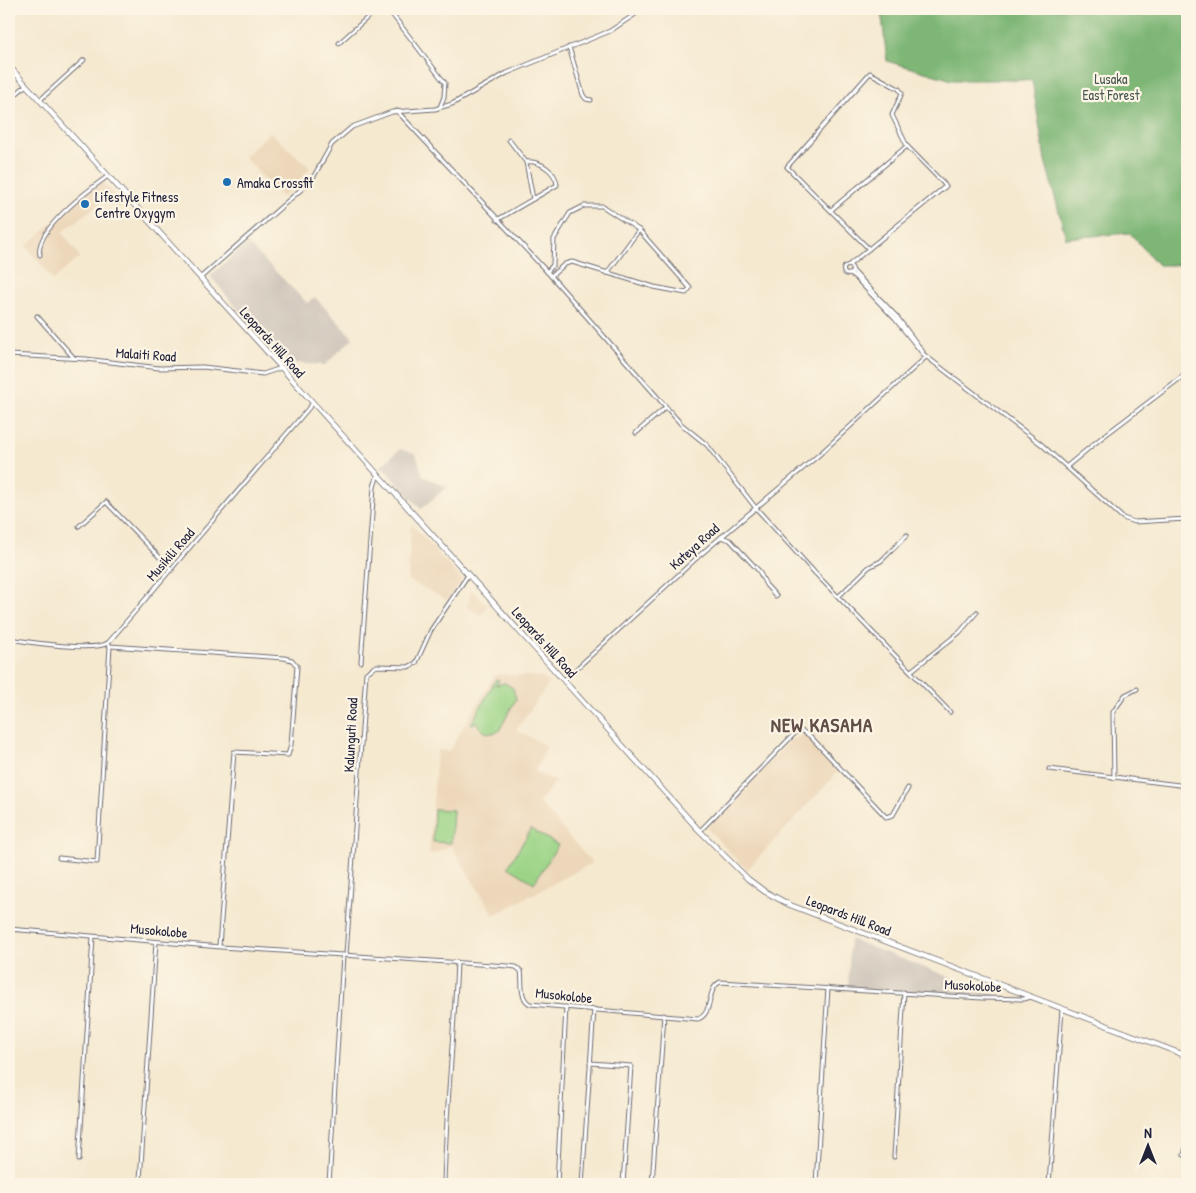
<svg xmlns="http://www.w3.org/2000/svg" width="1196" height="1193" font-family="'Patrick Hand',sans-serif">
	<rect width="100%" height="100%" fill="#fcf5e5"/>
	<filter id="ink" filterUnits="userSpaceOnUse"><feTurbulence type="fractalNoise" baseFrequency=".02" numOctaves="2"/><feDisplacementMap in="SourceGraphic" scale="10" xChannelSelector="R" yChannelSelector="G"/><feConvolveMatrix kernelMatrix="1 2 1 2 8 2 1 2 1" color-interpolation-filters="sRGB"/></filter>
	<filter id="wash" filterUnits="userSpaceOnUse"><feTurbulence type="fractalNoise" baseFrequency=".0096" numOctaves="4" result="noise"/><feDisplacementMap in="SourceGraphic" scale="20" xChannelSelector="R" yChannelSelector="G"/><feGaussianBlur stdDeviation="1.12" result="paint"/><feColorMatrix in="noise" values="0 0 0 0 0 0 0 0 0 0 0 0 0 0 0 0 0 1.4 0 .05"/><feComposite in="paint" operator="in"/></filter>
	<g filter="url(#wash)">
		<rect width="100%" height="100%" fill="#f5e9d0"/>
		<g fill="#edd7ba">
			<path d="M270 132 310 168 292 189 282 197 244 157Z"/>
			<path d="M102 180 123 206 121 208 104 200 62 232 80 257 53 280 26 246Z"/>
			<path d="M411 524 462 580 447 600 408 580Z"/>
			<path d="M471 590 487 605 482 615 467 608Z"/>
			<path d="M498 674 541 677 549 683 516 730 547 746 535 772 556 781 539 802 592 863 494 915 451 846 429 855 437 750 449 751 494 676Z"/>
			<path d="M802 734 808 736 839 771 747 870 707 828 793 738 796 739Z"/>
		</g>
		<g fill="#ccc2b8">
			<path d="M247 243 307 303 315 297 353 338 325 365 290 363 267 337 264 340 210 276Z"/>
			<path d="M400 449 416 454 423 476 447 487 421 509 381 466Z"/>
			<path d="M850 939 1001 997 848 989Z"/>
		</g>
		<g fill="#9cd487" stroke="#5f7b61">
			<path d="M496 679 499 680 496 685 505 683 513 688 516 699 499 731C488 736 480 731 476 721L473 725 471 724Z"/>
			<path d="M434 809 453 810 451 843 433 842Z"/>
			<path d="M531 829 558 845 534 883 508 867Z"/>
		</g>
		<path fill="#7db674" stroke="#506c58" d="M881 9H1187V265H1158L1130 233 1066 238 1045 160 1032 80H952L887 61Z"/>
	</g>
	<g filter="url(#ink)">
		<g fill="none" stroke-linecap="round" stroke-linejoin="round">
			<defs>
				<g id="minor">
					<path d="M388 9 445 83 444 97 440 107"/>
					<path d="M339 43 377 9"/>
					<path d="M569 47 583 95 586 99 591 100"/>
					<path d="M40 100 84 60"/>
					<path d="M9 101 26 85"/>
					<path d="M397 111 551 276 681 424 707 445 755 507 815 573 950 712"/>
					<path d="M509 140 526 162 533 199"/>
					<path d="M831 210 907 146"/>
					<path d="M497 220 557 185C556 171 539 160 526 162"/>
					<path d="M40 255C34 230 90 189 108 176"/>
					<path d="M849 265 946 186 907 146 892 115 902 93 899 89 870 73 787 167 869 249"/>
					<circle cx="848" cy="270" r="4.5"/>
					<path d="M852 270 897 317 923 352"/>
					<path d="M547 272 553 265 554 239 570 213 584 206H602L639 230 690 288 686 293 654 287 572 262 565 264 551 276"/>
					<path d="M607 273 639 230"/>
					<path d="M849 274 854 276 895 319 923 354 1041 444 1123 518 1134 522 1187 519"/>
					<path d="M200 278 305 186 314 176 332 144 352 127 392 112 435 109 452 104 507 73 610 31 643 9"/>
					<path d="M37 316 74 358"/>
					<path d="M9 355 86 359 159 368 203 367 263 374 281 368"/>
					<path d="M636 433 666 407"/>
					<path d="M1066 467 1100 439 1187 373"/>
					<path d="M79 526 106 502 172 570"/>
					<path d="M721 537 730 540 743 554 759 571 766 585 776 596"/>
					<path d="M839 596 869 567 881 561 907 535"/>
					<path d="M9 639C28 642 93 652 108 643L313 403"/>
					<path d="M108 643 110 646 284 658 292 660 297 666 291 745 288 755 234 752 219 946"/>
					<path d="M361 662 374 487 378 474"/>
					<path d="M911 671 960 632 977 612"/>
					<path d="M564 680 700 555 821 453 926 357"/>
					<path d="M1049 769 1187 786"/>
					<path d="M1114 778 1113 712 1125 695 1137 689"/>
					<path d="M700 831 797 731H802L810 736 886 817 893 815 908 788"/>
					<path d="M59 858 97 862 110 646"/>
					<path d="M9 929 221 947 508 966 516 967 521 971C523 983 519 998 530 1004L698 1019C714 1013 706 989 720 982L982 998 1024 999 1031 997"/>
					<path d="M346 955 366 673 376 666 408 667 416 663 431 630 468 575"/>
					<path d="M590 1063 631 1066 623 1184"/>
					<path d="M1184 1155 1187 1144"/>
					<path d="M894 1157 904 992"/>
					<path d="M79 1160 93 937"/>
					<path d="M140 1180 156 942"/>
					<path d="M329 1184 343 955"/>
					<path d="M444 1184C446 1110 454 1036 457 962"/>
					<path d="M557 1184 566 1007"/>
					<path d="M582 1184 594 1009"/>
					<path d="M652 1184 664 1015"/>
					<path d="M816 1184 828 988"/>
					<path d="M1049 1184 1062 1009"/>
				</g>
				<path id="secondary" d="M9 66 697 828 748 879 764 891 790 905 1187 1056"/>
			</defs>
			<use href="#minor" stroke="#6c686f" stroke-width="5"/>
			<use href="#secondary" stroke="#6c686f" stroke-width="6"/>
			<use href="#minor" stroke="#fff" stroke-width="3"/>
			<use href="#secondary" stroke="#fff" stroke-width="4.5"/>
		</g>
	</g>
	<g fill="#1f6fb2" stroke="#fcf5e5" stroke-width="2">
		<circle cx="227" cy="182" r="5"/>
		<circle cx="85" cy="204" r="5"/>
	</g>
	<g text-anchor="middle" dominant-baseline="central" stroke-width="4.5" stroke-linejoin="round" paint-order="stroke">
		<g font-size="14" fill="#475752" stroke="#fcf5e5">
			<text x="1111" y="78">Lusaka<tspan x="1111" dy="16">East Forest</tspan></text>
		</g>
		<g font-size="14" fill="#22223b" stroke="#fcf5e5" text-anchor="start">
			<text x="237" y="182">Amaka Crossfit</text>
			<text x="95" y="196">Lifestyle Fitness<tspan x="95" dy="16">Centre Oxygym</tspan></text>
		</g>
		<g font-size="14" fill="#22223b" stroke="#fcf5e5">
			<text transform="translate(273 342) rotate(48)">Leopards Hill Road</text>
			<text transform="translate(146 354) rotate(4)">Malaiti Road</text>
			<text transform="translate(694 546) rotate(-42)">Kateya Road</text>
			<text transform="translate(170 554) rotate(-49)">Musikili Road</text>
			<text transform="translate(545 642) rotate(48)">Leopards Hill Road</text>
			<text transform="translate(350 735) rotate(-87)">Kalunguti Road</text>
			<text transform="translate(849 915) rotate(21)">Leopards Hill Road</text>
			<text transform="translate(159 930) rotate(5)">Musokolobe</text>
			<text transform="translate(973 985) rotate(3)">Musokolobe</text>
			<text transform="translate(564 995) rotate(6)">Musokolobe</text>
		</g>
		<g font-size="19" font-weight="bold" letter-spacing="1" fill="#604e47" stroke="#fcf5e5">
			<text x="822" y="725">NEW KASAMA</text>
		</g>
	</g>
	<rect width="1196" height="1193" fill="none" stroke="#fcf5e5" stroke-width="30"/>
	<g transform="translate(1148 1146)" stroke="#fcf5e5" stroke-width="4" paint-order="stroke">
	<path d="M0-4L9 19L0 12L-9 19Z" fill="#22223b"/>
	<text y="-8" font-size="14" font-weight="bold" text-anchor="middle" fill="#22223b">N</text>
	</g>
</svg>
